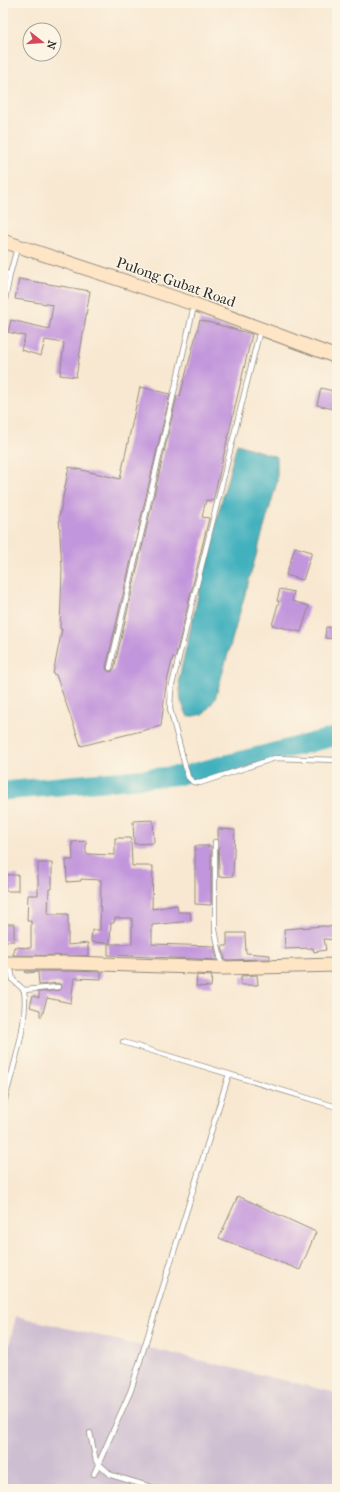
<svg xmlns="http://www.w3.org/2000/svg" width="340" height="1492" font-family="'IM FELL French Canon',serif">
	<rect width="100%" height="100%" fill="#fcf5e5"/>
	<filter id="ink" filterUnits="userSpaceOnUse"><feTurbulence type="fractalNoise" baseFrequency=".025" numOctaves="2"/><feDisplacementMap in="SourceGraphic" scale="8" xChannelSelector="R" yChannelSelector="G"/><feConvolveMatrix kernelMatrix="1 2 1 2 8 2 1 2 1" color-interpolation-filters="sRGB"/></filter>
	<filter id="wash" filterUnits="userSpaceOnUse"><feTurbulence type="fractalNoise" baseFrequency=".012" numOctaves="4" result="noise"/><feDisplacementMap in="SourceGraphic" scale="16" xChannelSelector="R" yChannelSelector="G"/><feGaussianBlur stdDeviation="0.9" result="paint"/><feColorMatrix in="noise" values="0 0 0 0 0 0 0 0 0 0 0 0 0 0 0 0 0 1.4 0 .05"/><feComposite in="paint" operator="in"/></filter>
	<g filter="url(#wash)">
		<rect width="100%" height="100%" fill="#f8e8d1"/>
		<path fill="#cebed1" d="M16 1316 337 1393V1489H3V1371Z"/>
		<path fill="#42b1be" stroke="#366e74" d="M237 444 277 457V482L215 699 204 714 188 717 181 701 179 679 209 548Z"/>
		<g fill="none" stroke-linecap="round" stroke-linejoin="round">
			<g stroke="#42b1be" stroke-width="19">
				<path d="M192 773 337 736"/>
				<path d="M3 791 182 775"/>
			</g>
		</g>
		<g id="blocks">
			<g fill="#c296dc">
				<path d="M19 279 90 291 76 377 60 375 64 343 45 340 41 356 21 350 25 336 8 332 11 320 49 329 53 305 15 299Z"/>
				<path d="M200 320 252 334 213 501 206 500 202 517 209 518 175 658 173 657 166 686 161 726 81 746 56 675 53 674 62 629H60L62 569 59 517 69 467 120 479 140 387 170 394 106 667 107 670 111 672 114 669 177 396H180Z"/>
				<path d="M321 388 337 392V410L317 405Z"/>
				<path d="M295 547 312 552 303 580 286 575Z"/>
				<path d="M280 589 294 592 292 601 309 606 301 632 272 625 279 601H277Z"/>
				<path d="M326 627 337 628V639L325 638Z"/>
				<path d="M153 820 154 843 134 844 133 821Z"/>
				<path d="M218 829 235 830 233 876 219 877Z"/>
				<path d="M115 838H131L132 866H153L152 909 177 905 178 912H190L191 921 152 925V944L214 946 217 960 108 955V944H132V918H115L114 923H111L110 943 91 942 92 930H100L101 880 81 879V881L67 882 66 860H73L72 842 86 841V854L115 855Z"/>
				<path d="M195 846H211V905L195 904Z"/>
				<path d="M38 863H52V889H49L48 914H68V945L88 943V956L13 955 14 947 31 948V921H27L28 895H38Z"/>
				<rect x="5" y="875" width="13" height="16"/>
				<rect x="3" y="924" width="11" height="17"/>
				<path d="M324 926 337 927V940L324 939 326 950 314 952 313 948 285 949 284 929Z"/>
				<path d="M227 933H245L246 953 270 955V959L225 960 222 946H227Z"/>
				<path d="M25 971H71L101 972V979L74 978 71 1003 47 998 42 1016H40V1010L30 1007 33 996 39 998V992L60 990 61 985 58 983 39 985 38 972 26 973Z"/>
				<path d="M197 975 212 976 211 987 196 986Z"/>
				<path d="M257 975 258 985H241V976Z"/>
				<path d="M238 1196 316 1232 300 1270 219 1238Z"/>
			</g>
		</g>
	</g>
	<g filter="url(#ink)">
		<use href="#blocks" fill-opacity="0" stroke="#928a7e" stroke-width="1"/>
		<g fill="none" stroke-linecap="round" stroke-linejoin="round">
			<defs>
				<g id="lane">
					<path d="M3 273 10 274"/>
					<path d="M3 311 10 274 17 248"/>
					<path d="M260 330 171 689 170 709 188 777 193 782 200 783 275 758 337 760"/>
					<path d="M110 668 194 306"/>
					<path d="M215 842V930L222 966"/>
					<path d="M24 990 58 987"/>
					<path d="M123 1042 337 1107"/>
					<path d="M3 1107C11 1073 29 1023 24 990L13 980 10 965"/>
					<path d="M90 1433 96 1461 111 1475 158 1489"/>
					<path d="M94 1474 131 1390 229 1074"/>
				</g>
				<g id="secondary">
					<path d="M3 241 194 304 337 357"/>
					<path d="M3 963H71L223 968 337 965"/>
				</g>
			</defs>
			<use href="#lane" stroke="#928a7e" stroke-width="6"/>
			<use href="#secondary" stroke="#928a7e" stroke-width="15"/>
			<use href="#lane" stroke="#fff" stroke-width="4.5"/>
			<use href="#secondary" stroke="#fee5c5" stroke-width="13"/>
		</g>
	</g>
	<g text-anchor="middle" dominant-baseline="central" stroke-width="3" stroke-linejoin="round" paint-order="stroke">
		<g font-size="15" fill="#2b2b2b" stroke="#fcf5e5">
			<text transform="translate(176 282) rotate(19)">Pulong Gubat Road</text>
		</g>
	</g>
	<rect width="340" height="1492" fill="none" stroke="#fcf5e5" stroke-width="16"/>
	<g transform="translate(42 42) rotate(107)"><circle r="19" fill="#fcf5e5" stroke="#a8a49b"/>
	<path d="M0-3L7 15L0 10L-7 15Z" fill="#d1495b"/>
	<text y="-6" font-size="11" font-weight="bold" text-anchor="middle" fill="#2b2b2b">N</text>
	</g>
</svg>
